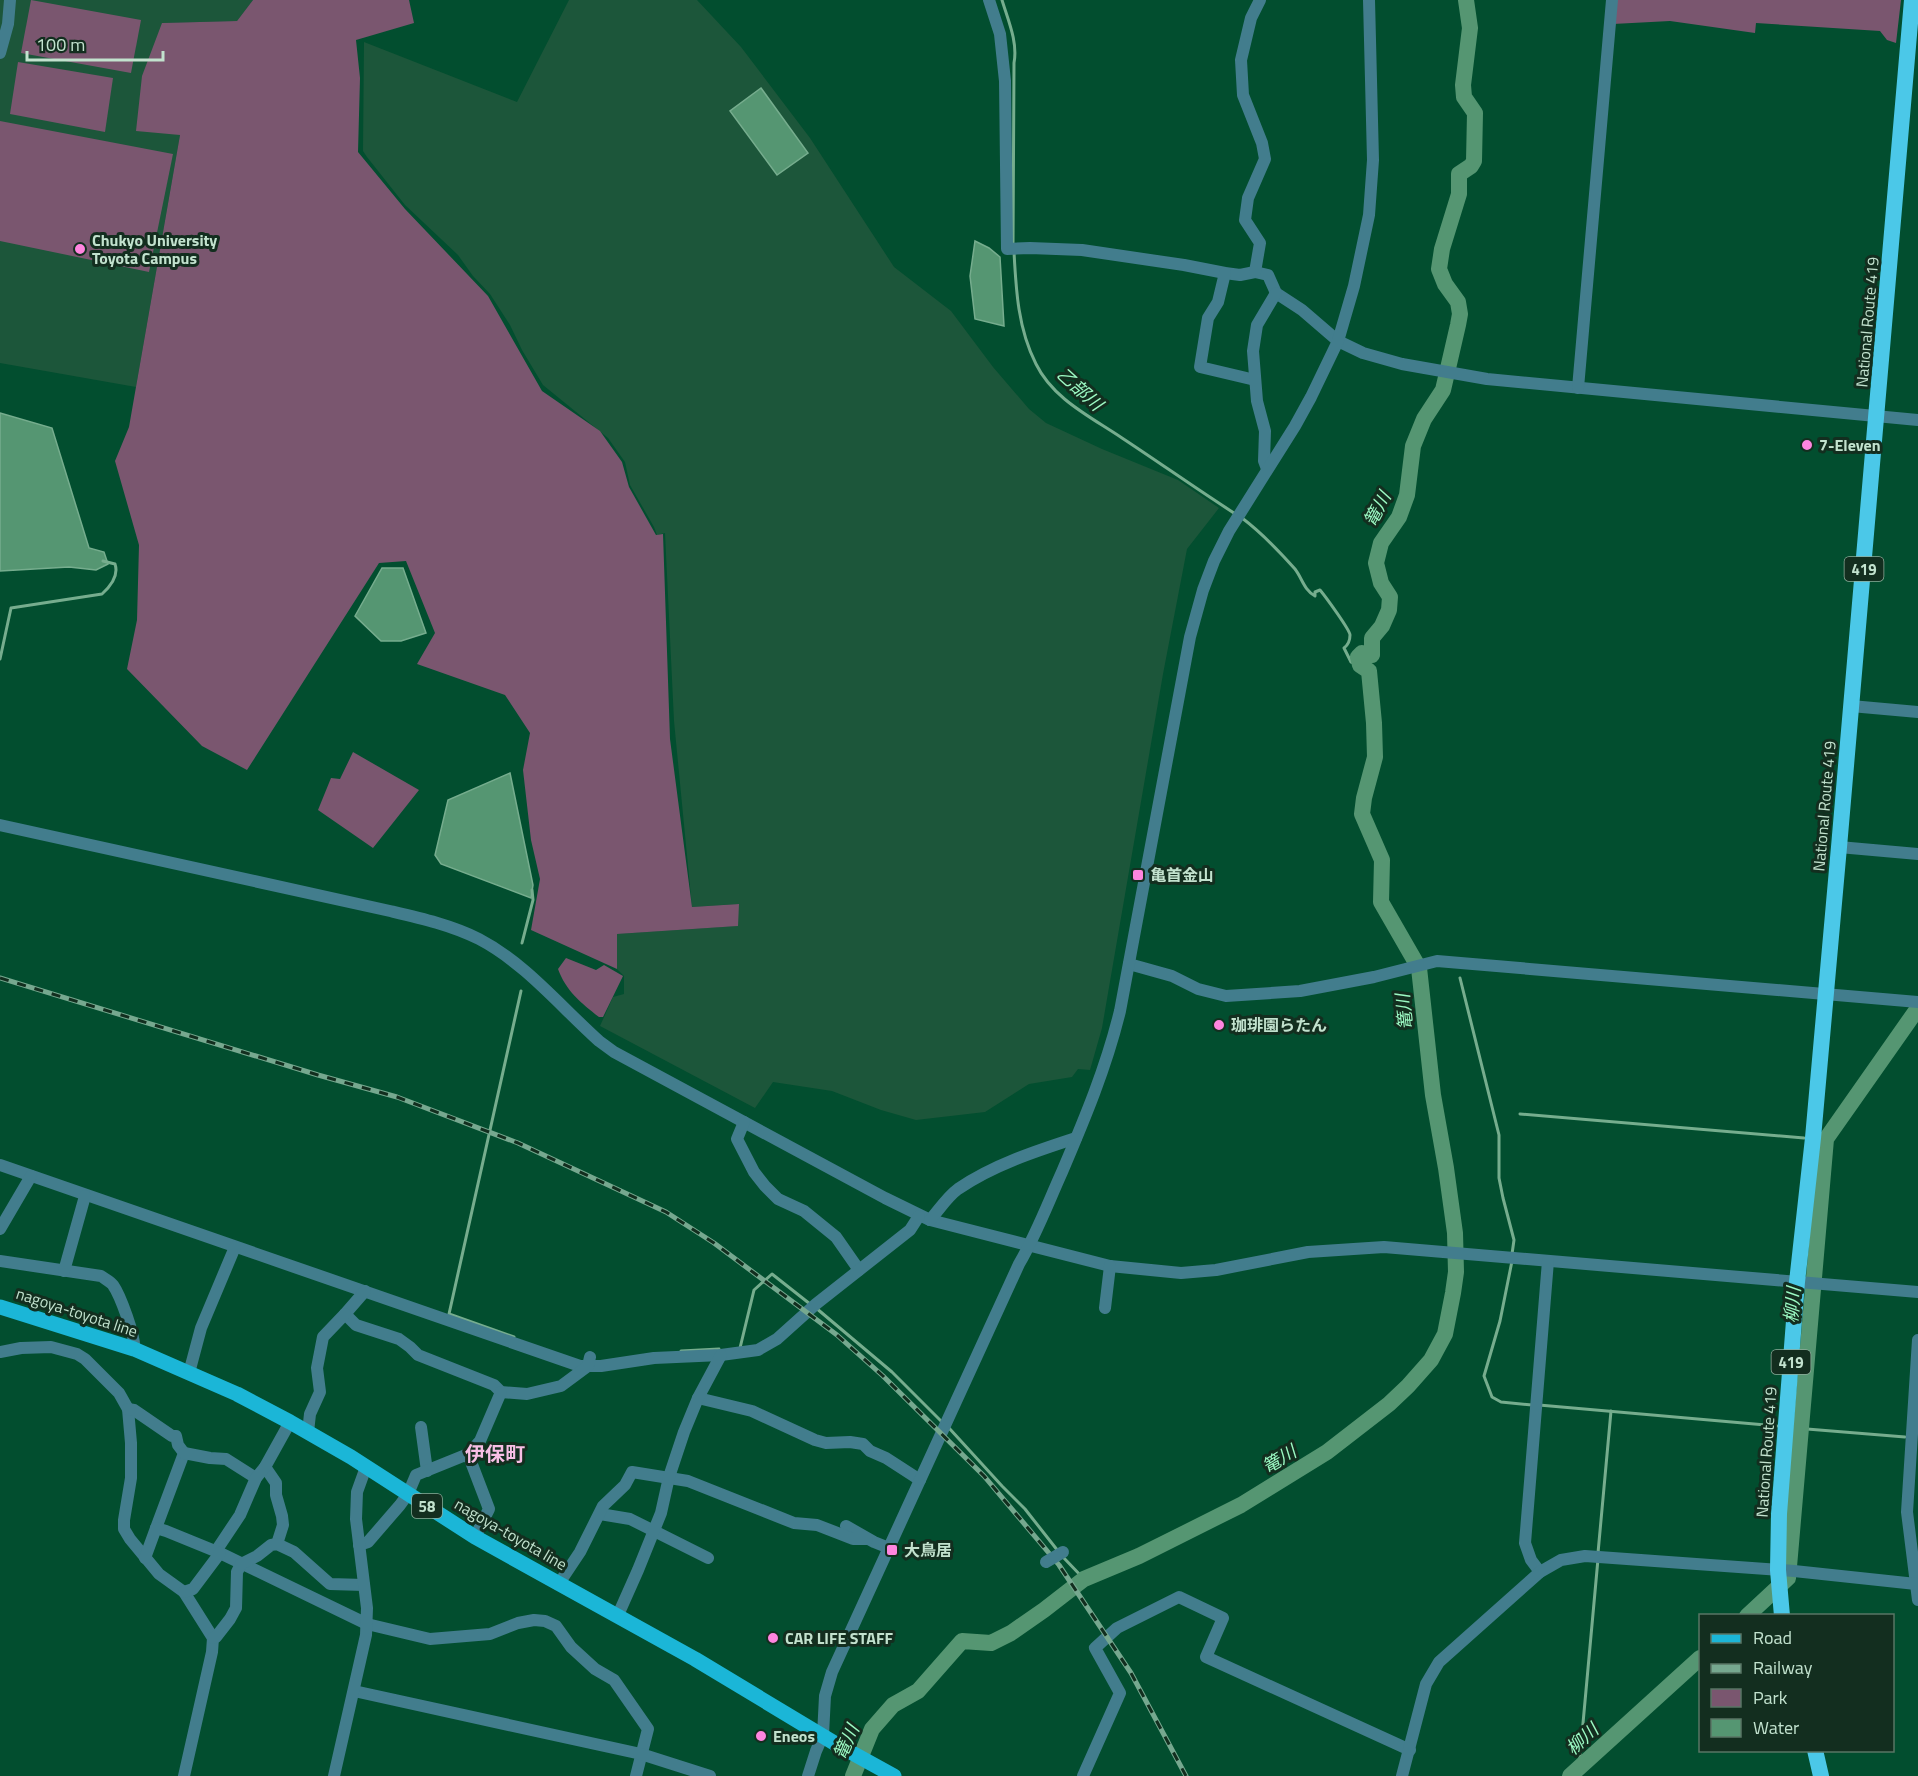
<svg xmlns="http://www.w3.org/2000/svg" width="1918" height="1776" font-family="'Titillium Web','Noto Sans JP',sans-serif">
	<rect width="100%" height="100%" fill="#024e2f"/>
	<g fill="#1c563a">
		<path d="M0 0H253L237 21 162 23 180 135 136 387 0 363Z"/>
		<path d="M569 0H697L741 47 810 138 894 267 951 311 993 367 1029 409 1046 423 1102 449 1178 480 1219 508 1187 549 1163 674 1102 1028 1090 1070 1078 1069 1072 1077 1029 1084 985 1112 916 1120 881 1110 832 1091 773 1082 755 1108 600 1026 613 997 624 994V976L617 969V934L737 926 738 904 692 907 674 721 665 533 657 535 654 527 630 485 625 462 608 438 543 385 522 350 510 325 490 294 473 276 458 255 405 205 367 157 363 151 364 42 517 102Z"/>
	</g>
	<g fill="#7a566f">
		<path d="M31 0 141 20 131 73 21 53Z"/>
		<path d="M253 0H409L414 23 356 40 360 78 358 152 405 209 488 296 542 391 600 431 622 462 629 487 656 535 663 534 670 739 692 907 739 904 738 926 617 934V969L531 930 540 879 531 840 523 770 530 733 505 695 417 664 435 633 406 561 379 563 247 770 202 746 127 669 137 620 139 545 115 461 129 427 180 135 136 131 142 76 162 23 237 21Z"/>
		<path d="M1615 0H1901L1896 43 1887 40 1880 31 1756 23 1755 33 1670 21 1613 24Z"/>
		<path d="M18 62 113 78 105 132 10 114Z"/>
		<path d="M0 121 173 154 149 272 0 241Z"/>
		<path d="M353 752 419 790 373 848 318 810 331 778 340 779Z"/>
		<path d="M566 958 596 970 604 965 623 976 603 1017H599C581 1003 566 991 558 969Z"/>
	</g>
	<g fill="#559672" stroke="#76ad8e" stroke-width="1.5">
		<path d="M761 88 808 153 777 175 730 111Z"/>
		<path d="M975 241 989 248 1000 257 1004 326 975 319 970 276Z"/>
		<path d="M0 413 52 428 89 548 104 552 108 564 96 570 69 567 0 571Z"/>
		<path d="M382 568H403L426 633 401 641H381L355 616Z"/>
		<path d="M510 773 533 885 531 898 441 864 435 855 448 800Z"/>
	</g>
	<g fill="none" stroke-linecap="round" stroke-linejoin="round">
		<g stroke="#76ad8e" stroke-width="3">
			<path d="M1002 0C1008 20 1018 42 1014 63L1013 245"/>
			<path d="M1014 252C1016 290 1018 329 1036 364 1053 399 1091 417 1122 438 1160 463 1198 490 1237 515"/>
			<path d="M1242 518C1262 533 1279 551 1295 569 1302 578 1304 590 1315 596V592L1320 590C1325 596 1350 630 1350 635 1350 641 1348 645 1344 648L1351 662 1360 665"/>
			<path d="M0 659 11 608 102 594C111 586 119 576 115 564L103 561"/>
			<path d="M522 943 533 900 532 890"/>
			<path d="M1460 978 1499 1135V1178L1503 1198 1514 1240 1512 1254"/>
			<path d="M1520 1114 1804 1138"/>
			<path d="M1512 1261 1500 1321 1484 1376 1492 1397 1501 1402 1532 1405"/>
			<path d="M816 1308 892 1372 942 1422"/>
			<path d="M514 1337 449 1314 521 991"/>
			<path d="M740 1348 754 1290 772 1274 810 1304"/>
			<path d="M681 1351 719 1349"/>
			<path d="M1539 1405 1777 1426"/>
			<path d="M949 1428 1002 1486 1025 1509 1058 1551"/>
			<path d="M1807 1429 1905 1437"/>
			<path d="M1598 1553 1611 1411"/>
			<path d="M1062 1556 1084 1579"/>
			<path d="M1579 1767 1598 1559"/>
		</g>
		<g stroke="#559672" stroke-width="16">
			<path d="M1747 1616 1788 1578 1826 1139 1918 1008"/>
			<path d="M853 1776 872 1729 893 1705 918 1691 962 1641 991 1643 1011 1633 1044 1610 1084 1579 1139 1556 1241 1505 1327 1452 1389 1404 1408 1386 1431 1360 1445 1334 1453 1293 1456 1272 1455 1233 1446 1168 1433 1095 1419 968 1381 902 1382 860 1362 814 1364 798 1375 757 1374 723 1369 671 1360 665 1358 657 1362 653 1372 655V638L1382 626 1389 610 1390 597 1381 583 1376 563 1381 543 1399 517 1407 495 1413 446 1424 419 1443 390 1458 325 1460 314 1458 302 1445 284 1439 269 1442 249 1459 194V174L1471 166 1474 161 1475 113 1464 97 1463 85 1470 28 1466 0"/>
			<path d="M1570 1776 1700 1658"/>
		</g>
		<g stroke="#427d8d" stroke-width="12">
			<path d="M989 0 1000 34 1005 81 1007 249 1030 248 1082 250 1184 265 1225 273 1240 275 1255 272 1268 275 1276 293 1302 310 1338 341 1363 353 1402 364 1487 379 1918 420"/>
			<path d="M0 53 8 24 10 0"/>
			<path d="M1255 272 1260 243 1245 220 1248 198 1265 159 1262 143 1243 95 1241 60 1251 18 1260 0"/>
			<path d="M1225 273 1218 302 1208 318 1200 367 1255 380"/>
			<path d="M1578 388 1612 0"/>
			<path d="M1267 469 1264 461 1265 431 1257 401 1253 351 1257 325 1276 293"/>
			<path d="M1851 706 1918 712"/>
			<path d="M0 825 390 911C420 918 451 925 479 939 525 963 560 1006 599 1041L614 1052 885 1198 930 1220 1110 1266 1181 1273 1216 1270 1308 1252 1384 1247 1918 1292"/>
			<path d="M1839 847 1918 854"/>
			<path d="M1129 964 1172 976 1198 989 1226 996 1300 991 1374 977 1437 961 1918 1002"/>
			<path d="M744 1122 737 1139 754 1172 765 1186 778 1199 804 1211 836 1237 859 1270"/>
			<path d="M0 1165 580 1366H601L654 1358 721 1355 758 1350 777 1339 816 1304 910 1230 919 1216"/>
			<path d="M930 1220C939 1210 947 1197 958 1189 993 1165 1036 1151 1076 1138"/>
			<path d="M0 1229 31 1176"/>
			<path d="M0 1261 101 1276C105 1279 110 1281 113 1285 120 1295 136 1337 134 1349"/>
			<path d="M64 1271 85 1196"/>
			<path d="M365 1291 345 1314 356 1325 399 1339 410 1347 418 1355 494 1385 501 1392 527 1394 561 1386 588 1366 590 1357"/>
			<path d="M1105 1308 1110 1266"/>
			<path d="M1918 1340 1907 1512 1918 1600"/>
			<path d="M0 1352 21 1348 51 1347 77 1354 85 1359 119 1393 128 1409 131 1443V1478L124 1520V1529L130 1539 159 1574 184 1592 213 1638 212 1652 184 1776"/>
			<path d="M189 1373 201 1328 235 1247"/>
			<path d="M698 1398 752 1411 815 1440 826 1443 850 1442 863 1444 870 1451 886 1458 920 1480"/>
			<path d="M128 1409 134 1410 172 1436H176L178 1445 184 1453 156 1528"/>
			<path d="M421 1427 427 1471"/>
			<path d="M308 1432 310 1414 320 1392 317 1368 323 1337 345 1314"/>
			<path d="M184 1453 210 1458 226 1459 256 1478"/>
			<path d="M468 1454 480 1441 501 1392"/>
			<path d="M265 1467 276 1483V1495L282 1516 283 1525 277 1544"/>
			<path d="M600 1514 630 1519 708 1558"/>
			<path d="M846 1526 874 1542 889 1548"/>
			<path d="M359 1545 368 1542 400 1505 408 1494 416 1475 468 1454 489 1509 475 1537"/>
			<path d="M216 1551 240 1515 256 1478 265 1467 290 1422"/>
			<path d="M145 1558 156 1528 166 1531 220 1553 367 1624 430 1639 490 1634 518 1623 534 1620 545 1621 556 1626 571 1647 595 1669 614 1680 648 1729 636 1776"/>
			<path d="M1540 1572 1531 1560 1525 1543 1548 1261"/>
			<path d="M560 1582 580 1552 603 1506 625 1485 632 1472 688 1481 794 1523 817 1525 853 1539H867"/>
			<path d="M184 1592 193 1589 220 1553"/>
			<path d="M618 1615 638 1570 661 1513 669 1477 684 1432 698 1398 721 1355"/>
			<path d="M213 1638 216 1637 230 1619 236 1608 237 1572 241 1564 257 1556 271 1545 277 1544 294 1552 330 1584 364 1585"/>
			<path d="M354 1691 641 1754 710 1776"/>
			<path d="M334 1776 366 1635 367 1608 356 1519 357 1492 366 1467"/>
			<path d="M808 1776 816 1751 823 1735 825 1696 832 1672 1019 1264C1036 1235 1048 1203 1062 1172 1085 1118 1106 1068 1120 1011L1190 637 1203 590 1214 561 1229 531 1295 426 1311 397 1338 341 1354 286 1369 215 1373 160 1369 0"/>
			<path d="M1083 1776 1120 1693 1095 1648 1117 1628 1179 1597 1223 1618 1206 1657 1410 1750"/>
			<path d="M1402 1776 1426 1684 1439 1662 1540 1572 1561 1560 1585 1556 1794 1571 1916 1584"/>
		</g>
		<path stroke="#1bb6d7" stroke-width="15" d="M0 1307 134 1349 237 1394 290 1422 351 1457 475 1537 695 1659 836 1744 894 1776"/>
		<g stroke="#4bc8e8" stroke-width="16">
			<path d="M1782 1616 1778 1570 1779 1514 1797 1282 1813 1138 1839 847 1912 0"/>
			<path d="M1815 1750 1821 1776"/>
		</g>
		<defs>
			<path id="rail" d="M0 978 318 1075 397 1097 518 1143 666 1212 714 1243 837 1335 883 1376 984 1476 1059 1565 1131 1673 1186 1776"/>
		</defs>
		<use href="#rail" stroke="#76a88f" stroke-width="5"/>
		<use href="#rail" stroke="#132e1f" stroke-width="3" stroke-dasharray="9" stroke-linecap="butt"/>
		<path stroke="#427d8d" stroke-width="12" d="M1046 1562 1063 1552"/>
	</g>
	<g fill="#ff85df" stroke="#132e1f" stroke-width="2">
		<circle cx="80" cy="249" r="6"/>
		<circle cx="1807" cy="445" r="6"/>
		<rect x="1132" y="869" width="12" height="12" rx="3"/>
		<circle cx="1219" cy="1025" r="6"/>
		<rect x="886" y="1544" width="12" height="12" rx="3"/>
		<circle cx="773" cy="1638" r="6"/>
		<circle cx="761" cy="1736" r="6"/>
	</g>
	<g text-anchor="middle" dominant-baseline="central" stroke-width="6" stroke-linejoin="round" paint-order="stroke">
		<g fill="#132e1f" stroke="#8eac9a" stroke-width="1.5">
			<rect x="1844.5" y="557" width="39" height="24" rx="4.5"/>
			<rect x="1771.5" y="1350" width="39" height="24" rx="4.5"/>
			<rect x="412" y="1494" width="30" height="24" rx="4.5"/>
		</g>
		<g font-size="15" font-weight="bold" fill="#c2e2ce">
			<text x="1864" y="569">419</text>
			<text x="1791" y="1362">419</text>
			<text x="427" y="1506">58</text>
		</g>
		<g font-size="16" font-weight="bold" fill="#c2e2ce" stroke="#132e1f" text-anchor="start">
			<text x="92" y="240">Chukyo University<tspan x="92" dy="18">Toyota Campus</tspan></text>
			<text x="1819" y="445">7-Eleven</text>
			<text x="1150" y="875">亀首金山</text>
			<text x="1231" y="1025">珈琲園らたん</text>
			<text x="904" y="1550">大鳥居</text>
			<text x="785" y="1638">CAR LIFE STAFF</text>
			<text x="773" y="1736">Eneos</text>
		</g>
		<g font-size="16" fill="#c2e2ce" stroke="#132e1f">
			<text transform="translate(1867 322) rotate(-85)">National Route 419</text>
			<text transform="translate(1824 806) rotate(-85)">National Route 419</text>
			<text transform="translate(77 1312) rotate(18)">nagoya-toyota line</text>
			<text transform="translate(1766 1452) rotate(-86)">National Route 419</text>
			<text transform="translate(511 1534) rotate(30)">nagoya-toyota line</text>
		</g>
		<g font-size="18" font-style="italic" fill="#9cfac4" stroke="#132e1f">
			<text transform="translate(1080 389) rotate(42)">乙部川</text>
			<text transform="translate(1377 509) rotate(-62)">篭川</text>
			<text transform="translate(1404 1012) rotate(-96)">篭川</text>
			<text transform="translate(1792 1305) rotate(-85)">柳川</text>
			<text transform="translate(1279 1459) rotate(-31)">篭川</text>
			<text transform="translate(1582 1739) rotate(-42)">柳川</text>
			<text transform="translate(846 1742) rotate(-66)">篭川</text>
		</g>
		<g font-size="20" font-weight="bold" fill="#f7bfe5" stroke="#132e1f">
			<text x="495" y="1453">伊保町</text>
		</g>
	</g>
	<rect x="1699" y="1614" width="195" height="138" fill="#132e1f" stroke="#597665" stroke-width="1.5"/>
	<rect x="1711" y="1634" width="30" height="9" fill="#1bb6d7" stroke="#597665" stroke-width="1.5"/>
	<text x="1753" y="1644" font-size="18" fill="#c2e2ce">Road</text>
	<rect x="1711" y="1664" width="30" height="9" fill="#76a88f" stroke="#597665" stroke-width="1.5"/>
	<text x="1753" y="1674" font-size="18" fill="#c2e2ce">Railway</text>
	<rect x="1711" y="1689" width="30" height="18" fill="#7a566f" stroke="#597665" stroke-width="1.5"/>
	<text x="1753" y="1704" font-size="18" fill="#c2e2ce">Park</text>
	<rect x="1711" y="1719" width="30" height="18" fill="#559672" stroke="#597665" stroke-width="1.5"/>
	<text x="1753" y="1734" font-size="18" fill="#c2e2ce">Water</text>
	<path d="M27 51v9h136v-9" fill="none" stroke="#c2e2ce" stroke-width="3"/>
	<text x="36" y="51" font-size="18" fill="#c2e2ce" stroke="#132e1f" stroke-width="4.5" paint-order="stroke">100 m</text>
</svg>
